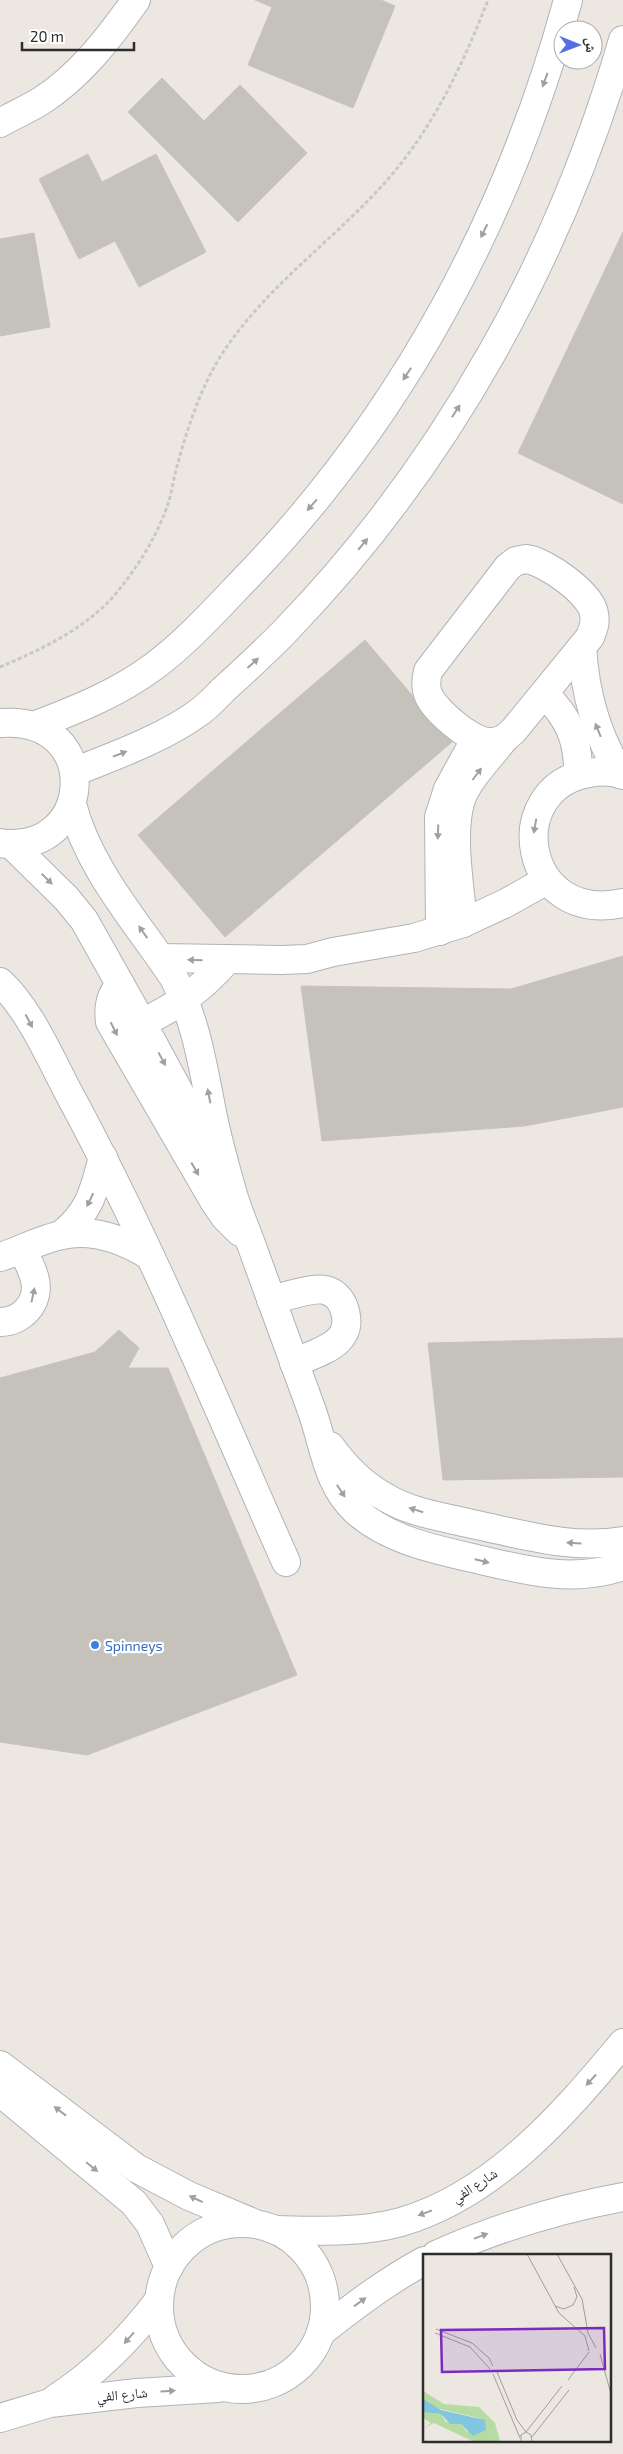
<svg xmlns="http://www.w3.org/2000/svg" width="623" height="2454" font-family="'Exo 2','Noto Naskh Arabic',sans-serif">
	<rect width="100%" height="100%" fill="#ece8e1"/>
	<g fill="#c5c2bc" stroke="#c8c3ba">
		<path d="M255 0H381L395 6 353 108 248 65 272 7Z"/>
		<path d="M162 78 204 121 240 85 307 153 238 222 128 112Z"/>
		<path d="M88 154 102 182 156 154 206 252 139 287 115 241 79 259 39 179Z"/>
		<path d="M623 232V504L518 453Z"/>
		<path d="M34 233 50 327 0 336V239Z"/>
		<path d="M365 640 452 742 225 937 138 835Z"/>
		<path d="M623 956V1107L525 1126 322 1141 301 986 511 989Z"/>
		<path d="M119 1330 139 1348 128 1368H168L297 1675 87 1755 0 1742V1378L95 1352Z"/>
		<path d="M623 1338V1477L443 1480 428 1343Z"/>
	</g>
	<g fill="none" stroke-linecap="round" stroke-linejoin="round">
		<defs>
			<g id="minor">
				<path d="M0 123C14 115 28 109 41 101 80 76 110 37 136 0"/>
				<path d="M526 559C545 561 592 594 594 614 596 623 593 629 590 637L514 730C507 737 501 742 491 742 473 744 434 710 428 694 425 686 426 679 428 671L508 567 516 561Z"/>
				<path d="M582 647C585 694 596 733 620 774"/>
				<path d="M544 694C569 717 579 741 578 775"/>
				<path d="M0 723C105 715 94 857 0 843"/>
				<path d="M36 725C76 710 118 693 153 667 186 643 219 606 247 577 403 415 509 216 568 0"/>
				<path d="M74 772C114 756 164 738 198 713 207 707 215 698 223 690 245 670 267 650 288 628 446 464 560 258 623 40"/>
				<path d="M623 775C613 771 600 771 589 773 501 788 522 925 623 903"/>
				<path d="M72 804C89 870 137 922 174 978 197 1023 203 1068 213 1117 218 1142 225 1166 232 1191 238 1213 248 1234 255 1255 274 1307 293 1359 312 1411 324 1445 327 1485 356 1511 389 1541 438 1550 481 1560 527 1571 577 1583 623 1566"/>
				<path d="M12 845 66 898 84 920 142 1023 212 1153"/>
				<path d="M463 923C460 886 450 834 461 799 469 778 490 757 504 739"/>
				<path d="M440 931 439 817 448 789 475 740"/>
				<path d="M161 958 281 960 307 959 333 952 414 938 463 923 506 903 547 880"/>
				<path d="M0 982C32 1012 52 1063 73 1101 153 1250 217 1407 286 1562"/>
				<path d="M120 984C110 997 108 1006 110 1022L214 1201 225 1217 240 1232"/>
				<path d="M142 1023C177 1006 202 989 228 959"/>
				<path d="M61 1235C90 1212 94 1191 103 1157"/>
				<path d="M0 1257C20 1251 41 1239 62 1235 94 1228 124 1240 150 1256"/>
				<path d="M271 1300C284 1297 313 1287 325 1290 334 1292 341 1299 344 1308 356 1344 320 1351 294 1363"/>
				<path d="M0 1322C22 1322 40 1302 35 1280 33 1270 27 1260 23 1250"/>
				<path d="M330 1446C345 1467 361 1484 385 1497 411 1513 443 1517 472 1524 521 1534 572 1550 623 1541"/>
				<path d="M0 2065 136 2168 189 2196 251 2222"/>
				<path d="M0 2092 134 2203 150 2224 169 2267"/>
				<circle cx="242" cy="2306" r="83"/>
				<path d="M276 2230C317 2231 362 2233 401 2222 494 2195 564 2114 623 2043"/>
				<path d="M436 2255C496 2228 558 2209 623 2197"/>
				<path d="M321 2332C354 2306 387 2281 424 2261"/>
				<path d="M55 2399C97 2372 129 2340 159 2300"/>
				<path d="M0 2418 50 2403 137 2393 218 2388"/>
			</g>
		</defs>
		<use href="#minor" stroke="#b1b2bb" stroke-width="30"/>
		<path stroke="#c8c8c8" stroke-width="3" stroke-dasharray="4 2.5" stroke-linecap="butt" d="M0 667C42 649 88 628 118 591 138 566 156 538 167 507 171 495 173 482 176 470 186 433 198 395 217 362 261 289 333 242 389 178 434 126 463 64 488 0"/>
		<use href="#minor" stroke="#fff" stroke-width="28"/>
	</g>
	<defs><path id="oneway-solid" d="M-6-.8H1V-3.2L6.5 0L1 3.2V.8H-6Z" transform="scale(1.25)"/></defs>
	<g fill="#a0a0a0">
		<use href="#oneway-solid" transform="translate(545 80) rotate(110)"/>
		<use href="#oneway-solid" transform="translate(484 231) rotate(116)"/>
		<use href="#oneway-solid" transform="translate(407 374) rotate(123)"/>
		<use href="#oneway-solid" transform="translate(456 411) rotate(-57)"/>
		<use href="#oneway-solid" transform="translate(312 505) rotate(131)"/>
		<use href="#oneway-solid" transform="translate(363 544) rotate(-50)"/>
		<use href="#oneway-solid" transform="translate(253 663) rotate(-42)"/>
		<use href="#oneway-solid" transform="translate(598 730) rotate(-112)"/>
		<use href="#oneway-solid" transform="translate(120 754) rotate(-21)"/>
		<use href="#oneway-solid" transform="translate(477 774) rotate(-53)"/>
		<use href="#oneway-solid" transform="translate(535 826) rotate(100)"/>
		<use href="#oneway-solid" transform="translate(438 832) rotate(92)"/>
		<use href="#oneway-solid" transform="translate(47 879) rotate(44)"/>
		<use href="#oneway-solid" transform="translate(143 932) rotate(-125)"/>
		<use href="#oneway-solid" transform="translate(195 960) rotate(-179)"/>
		<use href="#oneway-solid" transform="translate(29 1021) rotate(62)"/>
		<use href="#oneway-solid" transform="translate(114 1029) rotate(64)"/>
		<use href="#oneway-solid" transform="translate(162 1059) rotate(62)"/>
		<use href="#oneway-solid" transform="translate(209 1096) rotate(-101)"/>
		<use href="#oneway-solid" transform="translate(195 1169) rotate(60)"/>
		<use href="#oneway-solid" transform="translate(90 1200) rotate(115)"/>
		<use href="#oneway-solid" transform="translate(33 1295) rotate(-78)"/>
		<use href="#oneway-solid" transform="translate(341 1491) rotate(57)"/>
		<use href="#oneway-solid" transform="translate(416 1510) rotate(-163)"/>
		<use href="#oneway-solid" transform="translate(574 1543) rotate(-177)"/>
		<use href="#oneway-solid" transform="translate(482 1561) rotate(14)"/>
		<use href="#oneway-solid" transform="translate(591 2080) rotate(133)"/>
		<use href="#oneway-solid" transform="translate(60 2111) rotate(-142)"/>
		<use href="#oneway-solid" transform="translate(92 2167) rotate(39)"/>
		<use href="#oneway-solid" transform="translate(196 2199) rotate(-155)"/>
		<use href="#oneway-solid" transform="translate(425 2213) rotate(160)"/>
		<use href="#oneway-solid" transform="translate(481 2236) rotate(-20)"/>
		<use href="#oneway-solid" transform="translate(360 2302) rotate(-36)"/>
		<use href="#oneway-solid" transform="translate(129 2338) rotate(131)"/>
		<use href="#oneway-solid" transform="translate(168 2391) rotate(-4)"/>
	</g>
	<circle fill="#3f7fe0" stroke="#fff" stroke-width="2" cx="95" cy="1645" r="5"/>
	<g text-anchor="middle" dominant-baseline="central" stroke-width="4.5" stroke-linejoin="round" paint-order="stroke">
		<g font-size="14" fill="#366cbe" stroke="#fff" text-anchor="start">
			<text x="105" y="1645">Spinneys</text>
		</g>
		<g font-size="14" fill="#2d2d2d" stroke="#fff">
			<text transform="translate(474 2185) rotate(-33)">شارع الفي</text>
			<text transform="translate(122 2394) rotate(-5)">شارع الفي</text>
		</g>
	</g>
	<g transform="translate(423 2254)">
		<rect width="188" height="188" fill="#ece8e1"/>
		<path d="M0 137 21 150 56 153 72 169 77 187H49L11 169 0 175 8 169 0 164V157L18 160 23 168 38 170 44 178 56 164 13 154 0 145Z" fill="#b6dca4"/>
		<path d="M0 145 18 156 62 166 63 176 50 182 38 170H27L18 160 0 158Z" fill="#81c6e1"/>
		<path fill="none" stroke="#a09d99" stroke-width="1" d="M104 0 136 59 162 82 166 97M134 0 159 45 165 79 173 94M132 52 141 55 150 51 154 43 151 33M13 75 49 89 66 104 70 112M12 79 47 93 67 115M177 100 188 140M74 118 94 166 103 178M70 120 97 184M145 126 166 98M103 178 139 132M109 183 146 136M98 187V181L103 178 108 181 109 187"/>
		<path fill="#7b2cbf" fill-opacity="0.15" stroke="#7b2cbf" stroke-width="2.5" d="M181 74 182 115 19 118 18 76Z"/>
		<rect width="188" height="188" fill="none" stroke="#2d2d2d" stroke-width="2.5"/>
	</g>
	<g transform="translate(578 45) rotate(91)"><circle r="24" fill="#ffffff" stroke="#ababab"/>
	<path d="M0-4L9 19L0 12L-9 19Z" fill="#556de5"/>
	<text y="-8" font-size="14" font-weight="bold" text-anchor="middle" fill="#2d2d2d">ش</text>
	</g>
	<path d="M22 42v8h112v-8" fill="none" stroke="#2d2d2d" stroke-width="2.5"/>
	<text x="30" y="42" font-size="15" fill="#2d2d2d" stroke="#ffffff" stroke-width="4" paint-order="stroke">20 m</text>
</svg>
